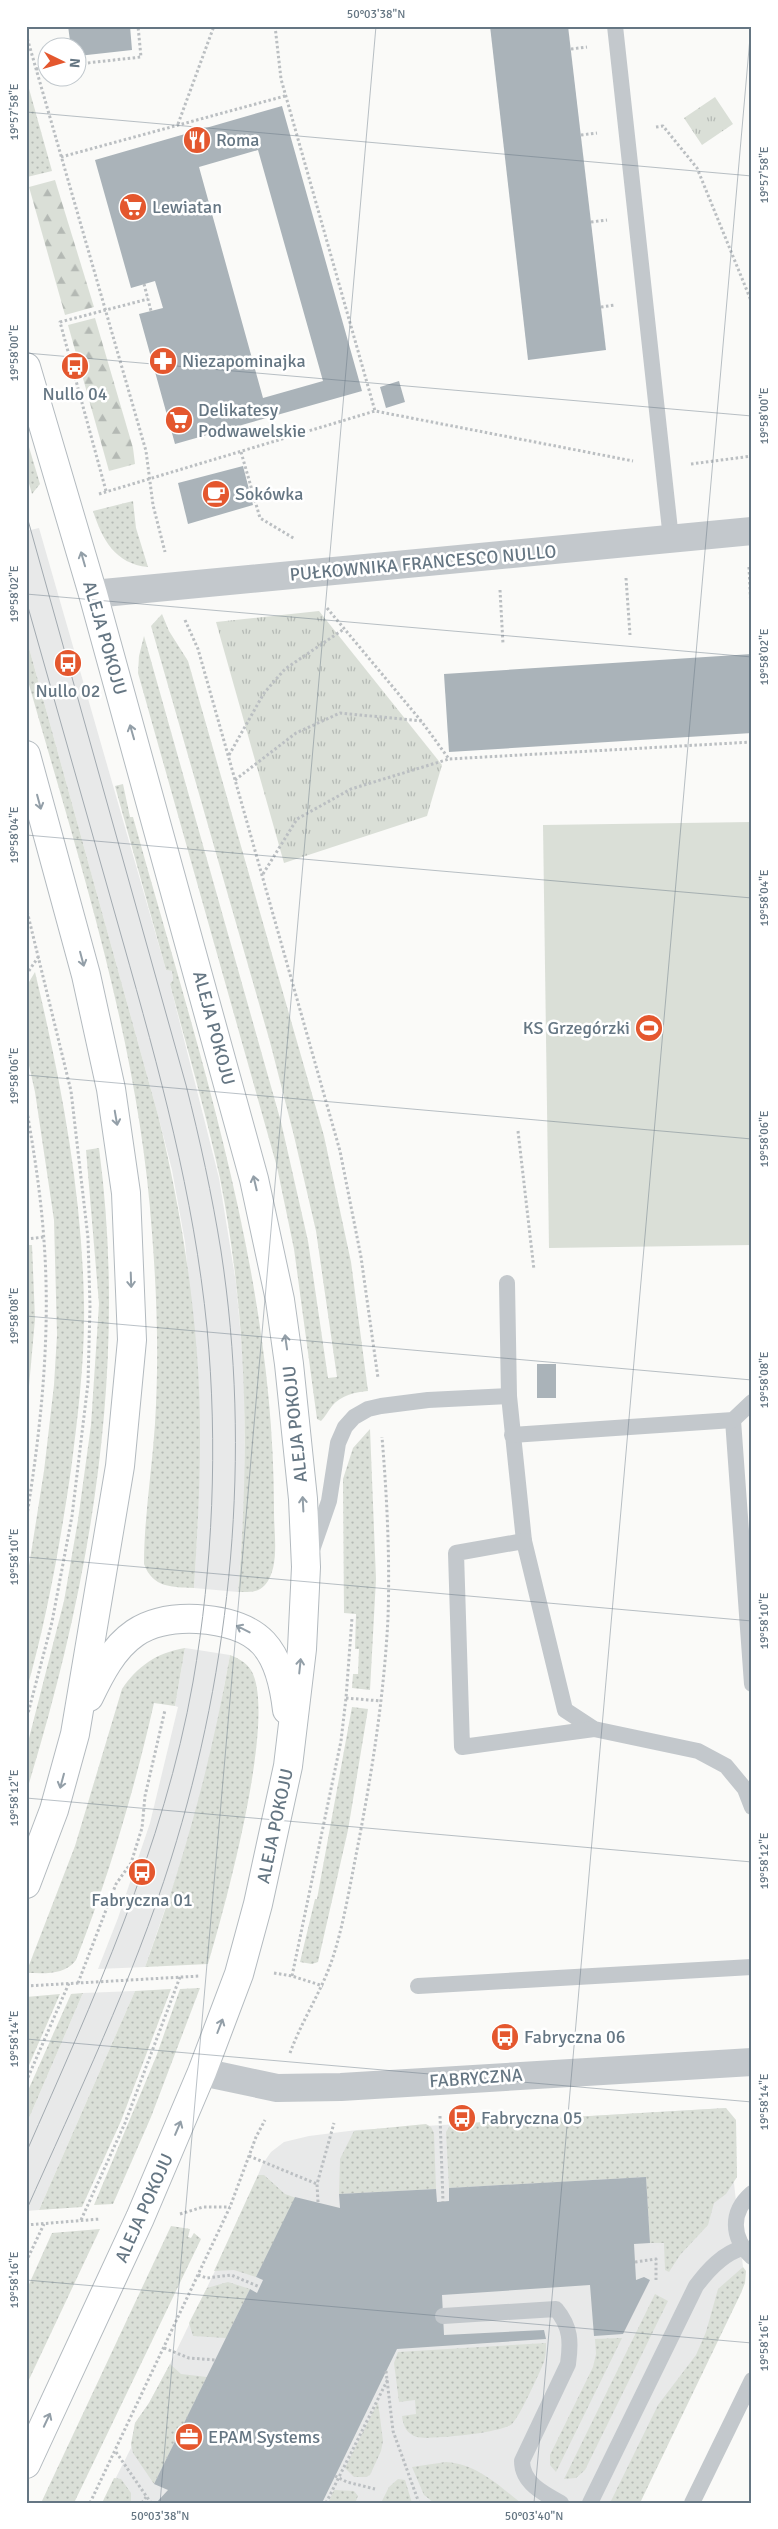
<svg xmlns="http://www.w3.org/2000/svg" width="778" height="2529" font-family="Signika,sans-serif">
	<defs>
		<pattern id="grass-dots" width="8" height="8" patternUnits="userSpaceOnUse" patternTransform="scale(1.25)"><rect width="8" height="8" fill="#dadfd7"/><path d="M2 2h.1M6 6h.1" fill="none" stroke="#b4b9b4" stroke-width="1.8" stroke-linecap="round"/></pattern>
		<pattern id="forest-firs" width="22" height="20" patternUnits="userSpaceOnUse" patternTransform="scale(1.25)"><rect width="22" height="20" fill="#dadfd7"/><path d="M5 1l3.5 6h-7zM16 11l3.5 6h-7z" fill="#b4b9b4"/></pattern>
		<pattern id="park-tufts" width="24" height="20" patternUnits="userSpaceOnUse" patternTransform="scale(1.25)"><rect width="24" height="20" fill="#dadfd7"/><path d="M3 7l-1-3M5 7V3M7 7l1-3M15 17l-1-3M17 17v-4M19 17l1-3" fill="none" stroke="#b4b9b4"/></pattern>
	</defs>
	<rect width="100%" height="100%" fill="#fafaf8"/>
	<g fill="#e8e9e9">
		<path d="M39 528 166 970 172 971 173 980 170 984 219 1178 236 1283 244 1371 245 1494 238 1592 194 1588 198 1518 199 1390 185 1242 172 1170 158 1115 26 637V531Z"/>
		<path d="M185 1648 230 1655 211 1757 189 1840 145 1967 98 1969 118 1918 150 1823 178 1707 175 1706Z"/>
		<path d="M135 1991 39 2210 26 2211V2125L83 1993Z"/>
		<path d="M726 2108 743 2267 628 2503H103L131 2448 135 2423 149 2403 170 2364 244 2211 262 2165 271 2152 284 2142 309 2136 357 2130Z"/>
	</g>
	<g fill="url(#grass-dots)">
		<path d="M26 78 52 171 27 177 26 176Z"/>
		<path d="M26 437 40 484 32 494 26 473Z"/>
		<path d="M133 501 136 528 148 567C115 564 102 539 93 511Z"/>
		<path d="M162 614 169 631 188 661 324 1136 351 1262 368 1391C356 1392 341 1395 332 1406 328 1411 325 1417 321 1421L317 1419 294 1249 277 1167 138 673 139 656 144 636 281 1122 308 1241 328 1378 337 1377 316 1231 294 1136 270 1042 151 626Z"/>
		<path d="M26 637 158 1115C177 1193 191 1273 197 1354 203 1432 199 1510 194 1588 172 1587 153 1588 144 1564 144 1518 152 1470 155 1424 159 1360 157 1296 152 1233 139 1041 78 858 26 674Z"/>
		<path d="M123 784 130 817H133C196 1045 275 1274 274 1513 274 1534 280 1568 265 1585 258 1593 248 1592 238 1592 250 1454 247 1315 220 1178 206 1113 187 1048 170 984L173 980 172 971 166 970 115 786Z"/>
		<path d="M35 972C61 1081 82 1191 84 1304 85 1359 78 1415 71 1470 60 1544 47 1619 26 1692V1585L44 1471 54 1385 57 1335 54 1220 35 1092 26 1052V987Z"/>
		<path d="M99 1148C128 1367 91 1583 26 1793V1750L64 1601 78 1520 91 1425 99 1304 86 1150Z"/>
		<path d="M26 1245H32L35 1319 26 1420Z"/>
		<path d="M370 1429 376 1579 370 1690 352 1688 353 1674H358L359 1649H355L356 1614 344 1613 343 1479 353 1448Z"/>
		<path d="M185 1648 175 1706 154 1703C134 1791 109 1876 76 1960 64 1976 44 1973 26 1973L75 1846 122 1689C138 1666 156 1653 185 1648Z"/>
		<path d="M230 1655C240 1659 249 1664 253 1674 275 1725 225 1907 208 1964L145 1967C183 1864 211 1764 230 1655Z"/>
		<path d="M352 1707 368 1709 348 1830 318 1962 312 1964 300 1962 315 1899H317Z"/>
		<path d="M200 1988 151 2117 113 2204 94 2205 156 2057 180 1989Z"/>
		<path d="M171 1989 121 2121 82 2207 39 2210 135 1991Z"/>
		<path d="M83 1993 26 2125V2095L71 1994Z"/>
		<path d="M60 1994 26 2072V1997Z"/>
		<path d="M726 2108 736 2120 737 2177 726 2194 714 2203 708 2225 680 2255 669 2272 665 2270 664 2243H650L646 2177 449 2188 446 2132 451 2124Z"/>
		<path d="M426 2124 431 2127 434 2133 436 2189 339 2194 340 2159 354 2131Z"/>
		<path d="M258 2175H264L285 2194 296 2198 256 2277 234 2270 214 2271Z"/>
		<path d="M171 2226 190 2229 188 2237 191 2238 194 2233 201 2239 74 2503H41Z"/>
		<path d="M100 2229 26 2386V2291L52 2233Z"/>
		<path d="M743 2267 746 2271 745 2283 741 2293 640 2503H610L658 2405 696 2355 706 2332 718 2289Z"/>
		<path d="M228 2282 250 2289 226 2338 193 2336 189 2323 207 2288Z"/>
		<path d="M655 2294 668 2301 585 2470 576 2478 564 2479Z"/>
		<path d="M622 2338 556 2472 550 2465V2455L593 2367 596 2354 595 2339Z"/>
		<path d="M546 2343C546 2349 546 2356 544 2362 539 2374 520 2416 512 2424 502 2433 431 2440 417 2437 407 2434 403 2426 402 2416L416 2414 415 2400 399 2402 394 2363 398 2352Z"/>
		<path d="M170 2364 181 2374 207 2377 154 2484 133 2453 131 2444 135 2423 149 2403Z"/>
		<path d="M378 2402 383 2441 381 2451 370 2475 366 2477H354L345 2468Z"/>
		<path d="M446 2462C477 2464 498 2485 521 2503L433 2502 424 2495 412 2467Z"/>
		<path d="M114 2478 121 2479 131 2493V2503H102Z"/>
		<path d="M398 2479 405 2480 412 2503H381L389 2487Z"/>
		<path d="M334 2490 354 2491 358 2496 355 2503H328Z"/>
	</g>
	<g fill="url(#forest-firs)">
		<path d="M55 180 94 307 65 315 29 187Z"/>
		<path d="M95 318 133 448 135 464 109 471 68 325Z"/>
	</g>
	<g fill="url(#park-tufts)">
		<path d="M715 97 733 124 702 145 684 118Z"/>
		<path d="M319 611 442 765 427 816 284 863 216 622Z"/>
	</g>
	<path fill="#dadfd7" d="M752 822V1245L549 1248 543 825Z"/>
	<g fill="#aab3b9" fill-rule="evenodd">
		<path d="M68 26H130L132 50 78 56V48H71Z"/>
		<path d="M490 26H568L606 350 528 360Z"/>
		<path d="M282 106 362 391 175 444 139 314 163 308 155 281 131 288 95 160ZM258 150 323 381 263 398 199 167Z"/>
		<path d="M399 381 405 402 386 408 380 387Z"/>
		<path d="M243 466 253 505 188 524 178 483Z"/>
		<path d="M752 654V733L449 752 444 674Z"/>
		<rect x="537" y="1364" width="19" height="34"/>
		<path d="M646 2177 650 2243 634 2244 636 2280 644 2277 650 2280 623 2334 594 2336 590 2285 442 2295 444 2335 544 2330 546 2339 397 2349 322 2503H156L168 2490 154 2484 250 2289 257 2293 263 2280 256 2277 295 2197 340 2208 339 2194 436 2189 437 2202 449 2201V2188Z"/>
	</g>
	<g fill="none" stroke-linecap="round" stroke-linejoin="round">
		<defs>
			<g id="secondary">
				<path d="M26 367 93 594 254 1179 280 1300 289 1364 303 1499 306 1567 302 1649 288 1766 258 1904 239 1974 202 2072 140 2218 26 2464"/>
				<path d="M26 755 86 975 111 1089 126 1193 132 1340 120 1466 75 1734 54 1810 26 1884"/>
				<path d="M89 1697C100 1674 113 1648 135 1633 153 1621 176 1618 197 1619 261 1623 280 1649 287 1710"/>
			</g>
		</defs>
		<use href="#secondary" stroke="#b3babf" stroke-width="30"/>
		<g stroke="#bbbfc2" stroke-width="3" stroke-dasharray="2.5 2.5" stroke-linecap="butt">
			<path d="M275 26 281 79 375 411"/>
			<path d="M26 34 146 451 153 505 165 552"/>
			<path d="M571 49 587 47"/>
			<path d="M78 64 141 57 138 26"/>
			<path d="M36 69 48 68"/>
			<path d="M178 124 214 26"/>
			<path d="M656 127 663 126 697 168 752 303"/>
			<path d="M581 135 597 133"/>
			<path d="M61 157 285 96"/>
			<path d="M591 222 607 220"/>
			<path d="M144 284 151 311"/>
			<path d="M601 307 615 305"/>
			<path d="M241 452 260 518 295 539"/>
			<path d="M691 464 752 456"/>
			<path d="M106 491 60 322 148 299"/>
			<path d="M99 494 375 411 633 461"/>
			<path d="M749 567 752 631"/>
			<path d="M626 578 630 635"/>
			<path d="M500 590 503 644"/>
			<path d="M327 608 422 722 449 759 752 742"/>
			<path d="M185 620 198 649 340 1151 361 1257 378 1378"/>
			<path d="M229 755 264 693 285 669 344 629"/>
			<path d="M235 780 296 733 340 713 422 721"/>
			<path d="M263 874 297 819 351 789 449 759"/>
			<path d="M26 907 71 1091 88 1238 90 1306 88 1383 72 1516 52 1622 26 1721"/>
			<path d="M26 975 39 956"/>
			<path d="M26 1106C34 1151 41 1196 44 1241 51 1335 41 1429 26 1521"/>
			<path d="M518 1131 534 1270"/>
			<path d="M26 1239 44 1237"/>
			<path d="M346 1698 381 1701"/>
			<path d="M274 1973 292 1976 323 1986"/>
			<path d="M292 1976 341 1741 346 1698 352 1618"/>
			<path d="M78 1983 116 1884 131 1863 142 1828 145 1796 165 1710"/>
			<path d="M26 1986 200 1976"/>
			<path d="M290 2053C302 2020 322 1991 333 1957 344 1923 350 1885 357 1850 372 1773 384 1696 388 1618 390 1557 387 1497 382 1437"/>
			<path d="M26 2082 69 1983"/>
			<path d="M440 2116 443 2202"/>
			<path d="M249 2156 317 2184"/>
			<path d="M318 2202 317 2184 334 2123"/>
			<path d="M180 2214 203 2207H230"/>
			<path d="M81 2220 125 2123 180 1977"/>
			<path d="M26 2225 100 2219"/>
			<path d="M26 2262 44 2224"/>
			<path d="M635 2262 656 2259V2280"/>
			<path d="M198 2275 207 2278 231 2275 260 2287"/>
			<path d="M164 2348 189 2358 216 2360"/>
			<path d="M386 2371 393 2431 419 2503"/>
			<path d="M116 2452 151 2503"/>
			<path d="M335 2476 347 2482 375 2489"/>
			<path d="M90 2503 230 2207 256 2137 265 2120"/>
			<path d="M142 2503 146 2497"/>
			<path d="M326 2503 388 2379"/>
		</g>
		<g stroke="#c3c8cc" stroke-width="16">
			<path d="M615 26 671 539"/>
			<path d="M507 1283 509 1396 524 1541 565 1710 594 1729 698 1751 726 1766 745 1789 752 1807"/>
			<path d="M733 1420 752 1684"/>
			<path d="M512 1435 733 1420 752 1402"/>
			<path d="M524 1541 456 1553 462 1747 594 1729"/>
			<path d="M311 1553 329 1501 338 1443 345 1427 354 1417 368 1409 381 1406 428 1400 509 1396"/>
			<path d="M418 1986 752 1967"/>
			<path d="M752 2193C730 2212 731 2238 752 2257"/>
			<path d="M443 2316 556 2309C571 2327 571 2342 568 2364L522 2461C522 2483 544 2494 561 2503"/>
			<path d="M590 2503 696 2286C708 2270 723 2253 743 2248"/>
			<path d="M692 2503 752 2380"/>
		</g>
		<g stroke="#c3c8cc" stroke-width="28">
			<path d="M93 594 752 531"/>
			<path d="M202 2072 277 2088 341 2087 752 2062"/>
		</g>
		<use href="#secondary" stroke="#fff" stroke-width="28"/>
		<g stroke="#a2aab0" stroke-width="1">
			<path d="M26 513 186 1085C200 1140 212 1195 221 1251 252 1453 232 1665 171 1859 133 1980 77 2096 26 2211"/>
			<path d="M26 600C58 714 91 828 123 942 159 1069 194 1196 207 1328 218 1444 213 1567 193 1682 164 1847 93 2000 26 2153"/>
		</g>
	</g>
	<defs><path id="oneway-shaft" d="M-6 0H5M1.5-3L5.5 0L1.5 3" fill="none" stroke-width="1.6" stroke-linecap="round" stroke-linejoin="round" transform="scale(1.25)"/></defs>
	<g stroke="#939fa8">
		<use href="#oneway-shaft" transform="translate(83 559) rotate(-106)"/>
		<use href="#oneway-shaft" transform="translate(132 732) rotate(-106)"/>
		<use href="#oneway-shaft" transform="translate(39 802) rotate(75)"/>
		<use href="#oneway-shaft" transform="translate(82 959) rotate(75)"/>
		<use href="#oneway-shaft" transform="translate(116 1118) rotate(80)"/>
		<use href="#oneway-shaft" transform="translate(255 1183) rotate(-103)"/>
		<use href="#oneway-shaft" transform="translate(131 1280) rotate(88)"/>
		<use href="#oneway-shaft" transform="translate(286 1342) rotate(-98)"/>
		<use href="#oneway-shaft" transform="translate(303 1504) rotate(-93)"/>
		<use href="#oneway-shaft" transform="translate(243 1629) rotate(-153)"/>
		<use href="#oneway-shaft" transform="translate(300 1666) rotate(-84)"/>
		<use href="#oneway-shaft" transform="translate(62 1781) rotate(105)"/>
		<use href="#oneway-shaft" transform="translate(220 2026) rotate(-69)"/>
		<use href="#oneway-shaft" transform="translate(178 2128) rotate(-67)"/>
		<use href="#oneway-shaft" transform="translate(47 2420) rotate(-65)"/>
	</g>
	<path fill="none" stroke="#657683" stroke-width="1" stroke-opacity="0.45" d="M26 112 752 176M26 353 752 416M26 594 752 657M26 835 752 898M26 1075 752 1139M26 1316 752 1380M26 1557 752 1621M26 1798 752 1862M26 2039 752 2102M26 2280 752 2343M160 2503 376 26M534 2503 751 26"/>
	<defs>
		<symbol id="restaurant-disc" viewBox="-11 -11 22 22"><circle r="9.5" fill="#e4572e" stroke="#fff"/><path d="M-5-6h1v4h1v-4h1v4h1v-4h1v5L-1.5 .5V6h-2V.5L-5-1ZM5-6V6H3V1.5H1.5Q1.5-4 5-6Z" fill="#fff"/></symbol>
		<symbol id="supermarket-disc" viewBox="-11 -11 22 22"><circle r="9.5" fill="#e4572e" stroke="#fff"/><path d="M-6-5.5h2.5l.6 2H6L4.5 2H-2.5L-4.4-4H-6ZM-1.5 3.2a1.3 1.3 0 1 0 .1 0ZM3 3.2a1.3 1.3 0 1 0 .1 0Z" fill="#fff"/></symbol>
		<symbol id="pharmacy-disc" viewBox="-11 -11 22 22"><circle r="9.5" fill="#e4572e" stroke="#fff"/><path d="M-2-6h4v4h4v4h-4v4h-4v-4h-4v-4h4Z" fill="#fff"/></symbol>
		<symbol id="bus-disc" viewBox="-11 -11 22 22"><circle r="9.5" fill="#e4572e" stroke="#fff"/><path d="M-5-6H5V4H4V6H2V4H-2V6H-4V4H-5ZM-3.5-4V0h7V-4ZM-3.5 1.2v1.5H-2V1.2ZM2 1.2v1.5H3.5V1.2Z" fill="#fff"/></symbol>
		<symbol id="cafe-disc" viewBox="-11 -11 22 22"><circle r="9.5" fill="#e4572e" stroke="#fff"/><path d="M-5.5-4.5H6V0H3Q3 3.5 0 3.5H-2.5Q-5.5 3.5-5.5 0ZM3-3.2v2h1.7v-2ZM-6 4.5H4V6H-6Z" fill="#fff"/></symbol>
		<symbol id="stadium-disc" viewBox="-11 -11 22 22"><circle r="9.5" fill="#e4572e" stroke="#fff"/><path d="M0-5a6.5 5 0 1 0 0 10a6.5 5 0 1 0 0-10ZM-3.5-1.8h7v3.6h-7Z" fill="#fff"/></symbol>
		<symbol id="office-disc" viewBox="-11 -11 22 22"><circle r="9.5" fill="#e4572e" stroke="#fff"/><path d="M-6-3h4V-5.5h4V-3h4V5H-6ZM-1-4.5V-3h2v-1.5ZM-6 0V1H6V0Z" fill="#fff"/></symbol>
	</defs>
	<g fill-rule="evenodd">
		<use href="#restaurant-disc" x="181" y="124" width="32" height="32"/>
		<use href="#supermarket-disc" x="117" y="191" width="32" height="32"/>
		<use href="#pharmacy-disc" x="147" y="345" width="32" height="32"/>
		<use href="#bus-disc" x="59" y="350" width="32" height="32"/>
		<use href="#supermarket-disc" x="163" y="404" width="32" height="32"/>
		<use href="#cafe-disc" x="200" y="478" width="32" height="32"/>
		<use href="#bus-disc" x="52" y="647" width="32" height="32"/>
		<use href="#stadium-disc" x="633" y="1012" width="32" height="32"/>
		<use href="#bus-disc" x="126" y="1856" width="32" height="32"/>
		<use href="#bus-disc" x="489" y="2021" width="32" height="32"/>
		<use href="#bus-disc" x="446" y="2102" width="32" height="32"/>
		<use href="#office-disc" x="173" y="2421" width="32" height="32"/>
	</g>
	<g text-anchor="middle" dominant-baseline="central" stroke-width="5" stroke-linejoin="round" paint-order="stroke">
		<g font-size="18" fill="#657683" stroke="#fff" text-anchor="start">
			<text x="216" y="140">Roma</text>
			<text x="152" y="207">Lewiatan</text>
			<text x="182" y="361">Niezapominajka</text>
			<text x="75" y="394" text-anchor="middle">Nullo 04</text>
			<text x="198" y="410">Delikatesy<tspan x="198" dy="21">Podwawelskie</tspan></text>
			<text x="235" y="494">Sokówka</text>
			<text x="68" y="691" text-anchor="middle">Nullo 02</text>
			<text x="630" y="1028" text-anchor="end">KS Grzegórzki</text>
			<text x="142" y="1900" text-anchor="middle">Fabryczna 01</text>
			<text x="524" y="2037">Fabryczna 06</text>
			<text x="481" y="2118">Fabryczna 05</text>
			<text x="208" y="2437">EPAM Systems</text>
		</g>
		<g font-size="18" fill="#657683" stroke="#fff">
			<text transform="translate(423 563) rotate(-5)">PUŁKOWNIKA FRANCESCO NULLO</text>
			<text transform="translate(105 638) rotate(74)">ALEJA POKOJU</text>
			<text transform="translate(214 1028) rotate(75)">ALEJA POKOJU</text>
			<text transform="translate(295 1424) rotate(-96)">ALEJA POKOJU</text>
			<text transform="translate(275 1826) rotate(-78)">ALEJA POKOJU</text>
			<text transform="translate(476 2078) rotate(-4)">FABRYCZNA</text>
			<text transform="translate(144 2208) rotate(-66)">ALEJA POKOJU</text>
		</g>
	</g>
	<rect width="778" height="2529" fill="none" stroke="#ffffff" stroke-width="55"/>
	<g transform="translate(62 62) rotate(95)"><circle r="24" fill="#ffffff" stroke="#c1c8cd"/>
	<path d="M0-4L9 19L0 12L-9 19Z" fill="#e4572e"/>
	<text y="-8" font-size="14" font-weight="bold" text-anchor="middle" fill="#657683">N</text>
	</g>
	<rect x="28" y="28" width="722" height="2474" fill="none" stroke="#657683" stroke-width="2"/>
	<g font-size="12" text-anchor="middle" fill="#657683">
		<text x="376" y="18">50°03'38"N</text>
		<text transform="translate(14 112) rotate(-90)" y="4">19°57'58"E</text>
		<text transform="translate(764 175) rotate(-90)" y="4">19°57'58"E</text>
		<text transform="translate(14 353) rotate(-90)" y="4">19°58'00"E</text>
		<text transform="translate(764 416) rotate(-90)" y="4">19°58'00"E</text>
		<text transform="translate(14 594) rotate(-90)" y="4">19°58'02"E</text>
		<text transform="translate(764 657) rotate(-90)" y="4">19°58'02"E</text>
		<text transform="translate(14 835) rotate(-90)" y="4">19°58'04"E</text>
		<text transform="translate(764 898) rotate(-90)" y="4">19°58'04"E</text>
		<text transform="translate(14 1076) rotate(-90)" y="4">19°58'06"E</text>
		<text transform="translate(764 1139) rotate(-90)" y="4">19°58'06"E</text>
		<text transform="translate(14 1316) rotate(-90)" y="4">19°58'08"E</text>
		<text transform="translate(764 1380) rotate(-90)" y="4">19°58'08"E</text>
		<text transform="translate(14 1557) rotate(-90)" y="4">19°58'10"E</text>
		<text transform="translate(764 1621) rotate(-90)" y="4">19°58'10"E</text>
		<text transform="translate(14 1798) rotate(-90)" y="4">19°58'12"E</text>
		<text transform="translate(764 1861) rotate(-90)" y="4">19°58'12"E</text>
		<text transform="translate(14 2039) rotate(-90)" y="4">19°58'14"E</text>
		<text transform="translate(764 2102) rotate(-90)" y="4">19°58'14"E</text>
		<text transform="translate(14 2280) rotate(-90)" y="4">19°58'16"E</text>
		<text transform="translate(764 2343) rotate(-90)" y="4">19°58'16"E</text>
		<text x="160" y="2520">50°03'38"N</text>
		<text x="534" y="2520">50°03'40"N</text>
	</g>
</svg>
